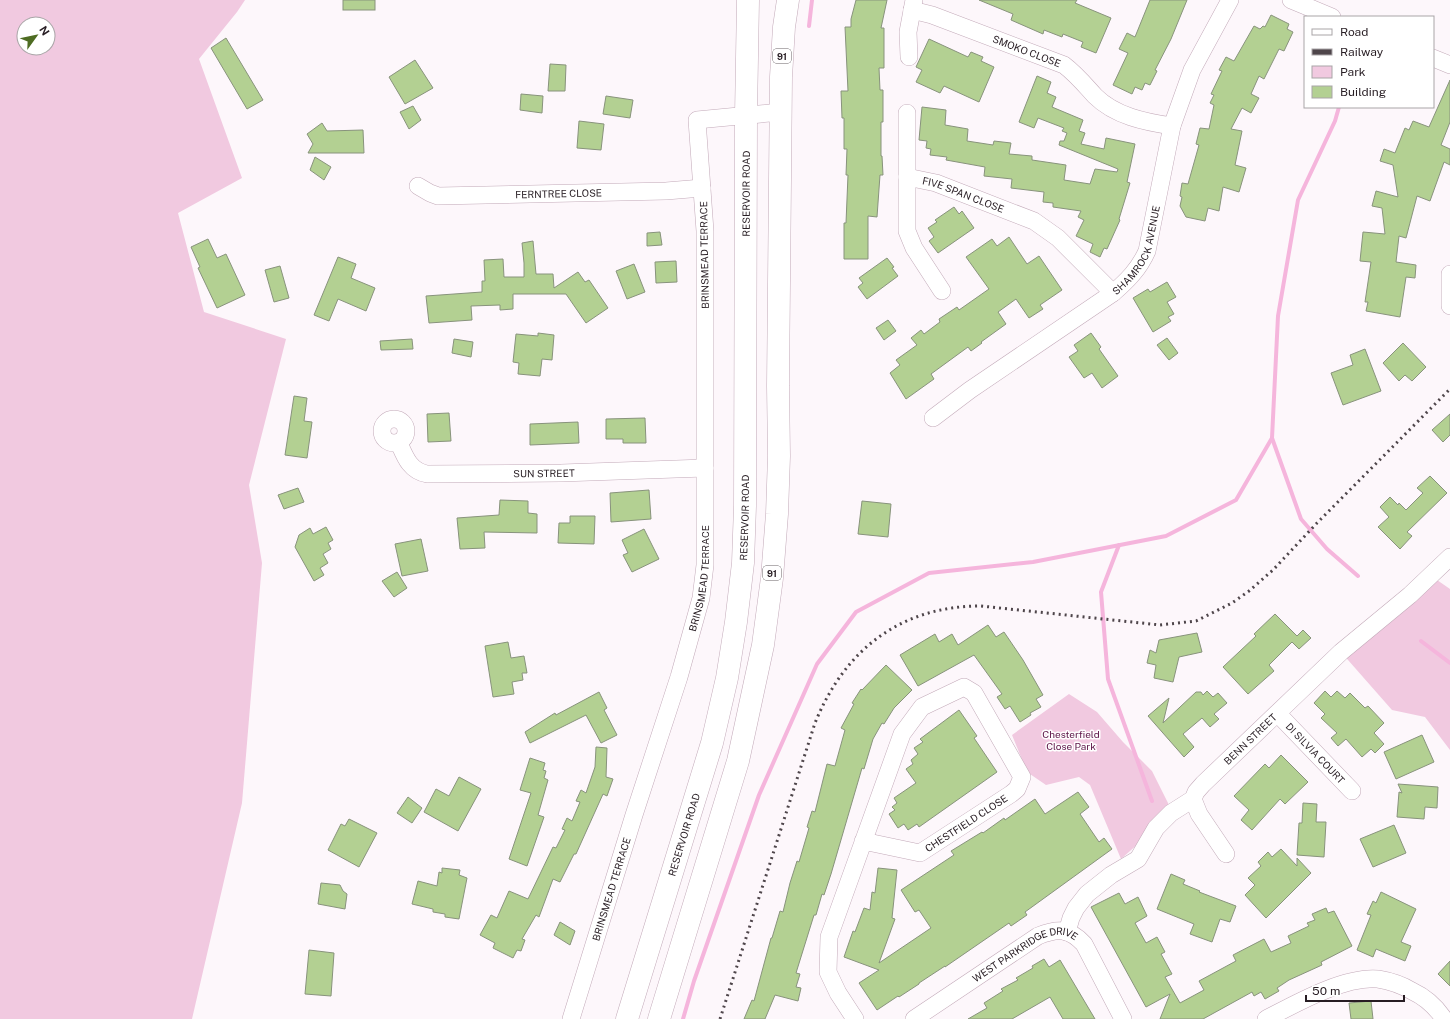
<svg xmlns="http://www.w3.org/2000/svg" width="1450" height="1019" font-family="'Public Sans',sans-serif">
	<rect width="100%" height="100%" fill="#fdf7fb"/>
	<g fill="#f1c9e0" fill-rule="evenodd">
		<path d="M0 0H245L237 12 199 59 242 178 178 213 204 312 286 339 249 485 262 563 242 803 192 1019H0ZM24 24H48V48H24Z"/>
		<path d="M1437 580 1450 589V750L1425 717 1392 710 1341 652Z"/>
		<path d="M1069 694 1097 712 1123 742 1152 771 1170 807 1148 835 1121 859 1090 785 1079 777 1046 785 1027 772 1012 735Z"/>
	</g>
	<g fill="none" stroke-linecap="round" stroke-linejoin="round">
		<g stroke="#f5b5dc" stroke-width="4">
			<path d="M809 26 812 0"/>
			<path d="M1339 107 1335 121 1298 200 1278 316 1272 438 1301 519 1327 549 1358 576"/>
			<path d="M1119 545 1101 592 1108 679 1152 801"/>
			<path d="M1421 641 1450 663"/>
			<path d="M683 1019 694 981 759 795 817 664 856 612 929 573 1033 562 1166 536 1236 500 1272 438"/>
		</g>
	</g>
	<g fill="#b3d092" stroke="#88937c">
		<rect x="343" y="0" width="32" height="10"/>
		<path d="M856 0H887L881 28H884V68H879L880 90H883V122H881V156H882L883 175H880L877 217 868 216V259H844V223H846L848 175H846L847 149H844V118H842L841 91H848L845 27H851V19Z"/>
		<path d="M979 0H1077L1075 3 1111 18 1096 53 1081 47 1083 42 1063 34 1062 37 1044 30 1043 34 1011 20 1013 14Z"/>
		<path d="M1150 0H1187L1171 39 1155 70 1157 71 1150 85 1145 83 1142 90 1135 87 1132 94 1113 85 1128 53 1119 49 1127 33 1135 37Z"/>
		<path d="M1271 15 1289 24 1287 29 1293 32 1284 51 1279 49 1264 79 1259 76 1251 94 1259 98 1251 113 1242 108 1231 129 1242 131 1235 165 1246 168 1239 192 1223 187 1219 211 1208 208 1205 221 1186 217 1180 206 1182 197 1180 196 1182 183 1188 184 1199 145 1196 144 1200 128 1209 129 1214 105 1210 103 1214 95 1211 94 1222 71 1219 70 1226 57 1234 61 1254 26 1260 29 1263 26 1265 27Z"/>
		<path d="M226 38 263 100 247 109 211 48Z"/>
		<path d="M929 39 968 57 971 52 983 57 981 61 994 67 979 102 944 86 940 93 916 82 922 70 916 67Z"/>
		<path d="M415 60 433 88 405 104 389 77Z"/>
		<path d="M550 64 566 65 565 91H548Z"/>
		<path d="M1037 76 1051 82 1047 93 1056 97 1052 107 1083 120 1079 131 1085 133 1081 144 1104 149 1106 138 1135 144 1127 182 1130 183 1119 219 1120 220 1107 249 1104 248 1100 257 1090 252 1093 244 1076 236 1084 220 1078 217 1081 211 1053 207V203L1043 202 1044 192 1011 188 1012 179 984 176 985 167 946 160 947 157 930 155 931 149 926 148 927 141 919 140 922 107 946 110 945 125 968 129 967 141 993 145 994 141 1011 143 1009 154 1032 156V160L1066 165 1064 180 1090 184 1095 169 1117 172 1118 169 1059 145 1060 141H1064L1067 133 1062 131 1064 128 1038 118 1034 128 1019 122Z"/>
		<path d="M1450 80V122L1441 145 1450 149V165L1444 162 1430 201 1417 196 1406 238 1399 236 1396 262 1416 265 1415 278 1406 277 1400 317 1366 311 1368 302H1365L1371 262 1360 261 1363 232 1385 234 1382 208 1372 206 1376 191 1398 197 1393 165 1380 161 1384 149 1395 153 1405 128 1409 130 1413 121 1429 127Z"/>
		<path d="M521 94 543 96 542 113 520 110Z"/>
		<path d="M606 96 633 100 630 118 603 114Z"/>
		<path d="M413 106 421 120 409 129 400 112Z"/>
		<path d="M579 121 604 124 601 150 577 148Z"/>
		<path d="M322 123 327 131 363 130 364 153H308L313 144 307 134Z"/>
		<path d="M315 157 331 167 324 180 310 170Z"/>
		<path d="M954 207 959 214 962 211 974 228 938 253 929 241 934 237 928 228 937 222 935 220Z"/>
		<path d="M660 232 662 245 647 246V233Z"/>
		<path d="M1009 237 1027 264 1039 256 1062 290 1040 305 1043 309 1029 318 1016 299 998 312 1006 324 981 342 982 343 971 351 968 347 931 374 934 379 906 399 890 373 900 365 896 360 917 345 911 338 921 330 924 334 940 322 939 319 957 307 959 310 989 289 966 257 992 239 997 246Z"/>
		<path d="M208 239 217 258 226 254 245 295 217 308 198 268 200 267 191 247Z"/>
		<path d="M533 241 536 274H553L554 288 578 272 585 282 589 280 608 308 586 323 566 294H513V309L500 310V305L471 306 472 320 429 323 426 296 482 292V281H485L484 260 503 259 504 277H524V263L522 243Z"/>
		<path d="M338 257 356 264 351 278 375 288 366 311 338 299 329 321 314 315Z"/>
		<path d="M887 258 894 267 892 268 898 276 867 299 858 287 863 283 859 278Z"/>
		<path d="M676 261 677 282 656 283 655 262Z"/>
		<path d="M634 264 645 292 627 299 616 271Z"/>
		<path d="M280 266 289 298 274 302 265 270Z"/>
		<path d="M1167 282 1176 297 1167 302 1174 314 1168 317 1171 321 1153 332 1133 298 1148 289 1150 292Z"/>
		<path d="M888 320 896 331 884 340 876 328Z"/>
		<path d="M538 333 554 335 552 360 542 359 540 376 518 374 519 363 513 362 516 334 538 336Z"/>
		<path d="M1091 333 1101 347 1099 349 1118 376 1102 388 1092 373 1084 378 1069 357 1078 351 1074 345Z"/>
		<path d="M1167 338 1178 353 1169 360 1157 345Z"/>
		<path d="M412 339 413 349 381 350 380 341Z"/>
		<path d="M454 339 473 342 471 357 452 353Z"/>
		<path d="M1403 343 1426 367 1412 381 1405 375 1399 381 1383 363Z"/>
		<path d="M1365 349 1381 391 1343 405 1331 373 1353 365 1350 355Z"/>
		<path d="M294 396 307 398 304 421 312 422 307 458 285 455Z"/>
		<path d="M449 413 451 441 428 442 427 414Z"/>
		<path d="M1450 414V435L1443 442 1432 430Z"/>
		<path d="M645 418 646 443H623V439H606V419Z"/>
		<path d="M578 422 579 443 530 445V424Z"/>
		<path d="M1430 476 1447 493 1407 532 1412 536 1400 549 1378 527 1389 517 1380 507 1390 497 1398 505 1399 503 1406 510 1423 493 1417 488Z"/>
		<path d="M298 488 304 502 284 509 278 495Z"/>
		<path d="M649 490 651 519 611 522 610 493Z"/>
		<path d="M500 500 528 501V513L537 514V533L484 532 485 548 460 549 457 518 499 515Z"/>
		<path d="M862 501 891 504 888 537 858 534Z"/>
		<path d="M570 516H595L594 544 558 543 559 523H570Z"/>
		<path d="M326 527 333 540 328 543 331 549 323 554 328 563 320 568 324 575 314 581 295 547 299 535 310 528 313 534Z"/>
		<path d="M644 529 659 559 632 572 623 555 628 553 622 540Z"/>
		<path d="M421 539 428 571 402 576 395 544Z"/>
		<path d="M397 572 407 588 394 597 382 581Z"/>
		<path d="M1275 614 1297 636 1303 630 1311 638 1299 649 1292 642 1269 665 1274 671 1248 694 1223 667 1256 636 1254 634Z"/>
		<path d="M988 625 996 637 1004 632 1023 660 1043 695 1036 699 1041 707 1030 713 1031 715 1020 722 1010 706 1005 709 997 697 1002 694 974 655 918 686 900 655 935 634 939 642 952 634 958 645Z"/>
		<path d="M1197 633 1202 652 1179 657 1173 682 1154 678 1156 665 1147 663 1150 650 1156 653 1159 640Z"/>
		<path d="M508 642 511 658 524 656 527 673H522L523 680 512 682 514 694 493 697 485 646Z"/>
		<path d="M886 665 912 690 894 708 884 724 882 723 873 739 864 769 862 768 831 874 824 895 822 894 816 915H814L796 973 800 974 796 987 801 988 798 1001 775 995 765 1019H744L752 1000 754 1001 771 938H772L780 911 783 912 790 883 797 861 799 862 809 828 807 827 812 811 815 812 827 764 835 766 845 730 841 728 854 704 852 703 861 689 862 690Z"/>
		<path d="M1207 691 1213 697 1218 693 1227 703 1214 714 1219 719 1210 727 1202 718 1183 734 1194 747 1184 757 1148 716 1169 698 1163 723 1196 692H1201L1203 695Z"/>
		<path d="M1325 691 1331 697 1337 691 1345 698 1350 693 1365 708 1368 706 1384 723 1374 733 1384 744 1375 753 1371 749 1362 757 1346 739 1338 746 1331 738 1337 733 1321 718 1325 714 1314 703Z"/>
		<path d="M599 692 607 708 604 710 617 735 601 743 586 715 530 743 525 732 555 713 556 715Z"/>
		<path d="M959 710 977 736 974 738 997 772 919 827 917 824 908 830 904 824 898 828 889 814 895 810 892 807 897 803 894 798 916 783 906 769 913 764 911 760 918 754 914 748 923 742 920 739Z"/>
		<path d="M1422 735 1434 762 1396 779 1384 752Z"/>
		<path d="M596 747 607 748 606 777 613 779 607 796 603 794 576 854H574L560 882 553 879 539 917 536 915 522 939 525 940 521 951 517 950 513 958 493 948 495 943 480 935 491 915 497 918 509 891 528 899 553 847 556 848 565 830 562 829 567 818 572 821 580 802 576 801 581 790 586 793 595 767Z"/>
		<path d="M1281 755 1308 782 1285 804 1280 799 1252 830 1241 820 1249 810 1234 796 1265 764 1269 768Z"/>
		<path d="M530 758 545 763 543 770 546 771 544 778 548 780 538 815 544 817 527 866 509 859 531 793 520 790Z"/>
		<path d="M459 777 481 789 458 831 424 812 436 789 449 796Z"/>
		<path d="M1398 784 1438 787 1437 808 1425 807 1424 819 1397 817 1399 792 1402 793Z"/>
		<path d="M1078 792 1089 807 1080 814 1099 842 1104 838 1112 849 1025 912 1027 915 1011 926 1009 923 945 967V966L919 983V984L899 997 898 996 877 1010 859 983 879 970 844 957 853 931 855 932 864 908 870 910 872 892 875 893 878 868 897 870 892 918 895 919 879 963 931 928 919 910 915 912 901 890 954 855 951 851 982 832 983 833 1004 818 1005 820 1035 799 1045 814Z"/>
		<path d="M408 797 422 808 412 823 397 813Z"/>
		<path d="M1303 803 1317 804 1316 822H1326L1324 857 1297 855 1299 823H1302Z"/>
		<path d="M349 819 377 833 359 867 328 850 341 824 345 826Z"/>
		<path d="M1394 825 1406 853 1373 867 1360 839Z"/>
		<path d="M1281 849 1297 866V858L1311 873 1266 918 1245 895 1255 885 1248 878 1261 866 1258 862 1268 852 1272 857Z"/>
		<path d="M442 868 460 870 459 875 467 878 459 919 445 917V914L433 912V909L412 904 418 881 437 886 439 872 442 873Z"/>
		<path d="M1171 874 1185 880 1183 884 1200 891 1199 892 1236 906 1230 922 1220 919 1212 942 1190 934 1194 924 1157 909Z"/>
		<path d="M321 883 340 885 343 891 347 894 345 909 318 904Z"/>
		<path d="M1381 892 1416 909 1401 942 1411 946 1405 961 1376 949 1373 957 1357 950 1371 915 1367 914 1373 901 1376 903Z"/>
		<path d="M1119 893 1125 904 1138 897 1147 916 1135 923 1146 943 1157 937 1165 952 1161 954 1172 974 1165 977 1180 1003 1204 990 1199 981 1236 961 1233 955 1264 939 1271 952 1291 943 1288 936 1309 926 1307 923 1315 920 1312 914 1326 908 1328 913 1334 911 1352 946 1321 962 1322 965 1289 980 1277 988 1279 991 1265 999 1261 992 1254 996 1252 992 1203 1019H1160L1170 994 1146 1007 1091 907Z"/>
		<path d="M560 922 575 931 570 945 554 935Z"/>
		<path d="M309 950 334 953 331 996 305 994Z"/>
		<path d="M1044 959 1049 967 1060 960 1095 1019H1063L1050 997 1012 1019H968L987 1008 984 1003 1003 991 1001 989 1018 980 1016 978 1033 968 1032 966Z"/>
		<path d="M1450 961V986L1438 974Z"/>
		<path d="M1371 1001 1373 1019H1351L1349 1003Z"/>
	</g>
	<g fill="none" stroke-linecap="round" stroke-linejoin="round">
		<defs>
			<g id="minor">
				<path d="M1291 0 1332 17"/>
				<path id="s1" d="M912 10 932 15 1064 65C1076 74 1085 85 1095 96 1115 116 1145 122 1172 126"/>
				<path d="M909 57 908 32 914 0"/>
				<path d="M1433 58 1450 65"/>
				<path d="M907 113V231L914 248 942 291"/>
				<path id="s2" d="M907 177 936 183 1034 221 1058 238 1113 293"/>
				<path id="s3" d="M418 186 430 193 438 196 666 191 702 188"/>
				<path d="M1450 274V306"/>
				<path id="s4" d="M933 418 970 390 1113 293C1127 281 1139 269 1147 251L1172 126 1192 70 1230 0"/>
				<circle cx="394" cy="431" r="12"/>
				<path id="s5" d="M399 443C405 457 410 471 427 474L561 473 705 468"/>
				<path id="s6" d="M1278 714 1352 791"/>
				<path d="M1193 799 1199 814 1226 854"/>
				<path id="s7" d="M1067 932 1071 918 1076 908 1087 894 1111 875 1138 859 1156 828 1171 813 1193 799 1196 792 1203 784 1341 652 1410 595 1450 557"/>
				<path id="s8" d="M571 1019 634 815 679 677 701 598 705 565V231L697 120 781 112"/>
				<path d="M855 1019 838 993 828 972 829 937 902 734 922 707 964 687 974 693 1022 777 1017 789 1011 794 920 853 863 841"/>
				<path id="s9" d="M914 1019 1038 936C1058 928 1069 928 1084 944L1123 1019"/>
				<path d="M1266 1019C1295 1004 1344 976 1378 979 1390 981 1402 985 1412 991 1425 997 1436 1007 1444 1019"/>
			</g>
			<g id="major">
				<path id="s10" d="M627 1019 712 743 727 678 736 622 743 563 745 506 746 115 748 0"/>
				<path d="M659 1019 738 761 763 645 772 578 777 514 779 456 778 386 781 77 784 27 788 0"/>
			</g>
		</defs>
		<use href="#minor" stroke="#c3aab9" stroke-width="18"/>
		<use href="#major" stroke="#c3aab9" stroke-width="23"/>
		<use href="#minor" stroke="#fff" stroke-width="17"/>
		<use href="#major" stroke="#fff" stroke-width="22"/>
		<path stroke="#4e454a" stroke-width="3" stroke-dasharray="2 4" stroke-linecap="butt" d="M720 1019 815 723C845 649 901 606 981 606L1160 625 1196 621 1232 603 1249 591 1273 570 1317 523 1450 389"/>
	</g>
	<g text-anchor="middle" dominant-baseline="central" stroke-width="3" stroke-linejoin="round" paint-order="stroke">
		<g fill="#fff" stroke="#686165" stroke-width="1">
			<rect x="773" y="49" width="18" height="14" rx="3"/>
			<rect x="763" y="566" width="18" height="14" rx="3"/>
		</g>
		<g font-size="9" font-weight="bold" fill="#271d23">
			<text x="782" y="56">91</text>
			<text x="772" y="573">91</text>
		</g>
		<g font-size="10" fill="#271d23" stroke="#fff">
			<text stroke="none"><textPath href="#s1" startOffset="122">SMOKO CLOSE</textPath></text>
			<text stroke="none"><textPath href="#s3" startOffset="143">FERNTREE CLOSE</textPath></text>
			<text stroke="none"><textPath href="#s10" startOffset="841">RESERVOIR ROAD</textPath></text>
			<text stroke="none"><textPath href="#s2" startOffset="59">FIVE SPAN CLOSE</textPath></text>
			<text stroke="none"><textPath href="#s4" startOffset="270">SHAMROCK AVENUE</textPath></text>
			<text transform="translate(704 255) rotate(-91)">BRINSMEAD TERRACE</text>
			<text stroke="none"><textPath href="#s5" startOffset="161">SUN STREET</textPath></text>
			<text stroke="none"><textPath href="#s10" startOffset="517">RESERVOIR ROAD</textPath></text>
			<text stroke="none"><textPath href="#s8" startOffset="460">BRINSMEAD TERRACE</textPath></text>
			<text stroke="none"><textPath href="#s7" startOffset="272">BENN STREET</textPath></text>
			<text stroke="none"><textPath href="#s6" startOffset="54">DI SILVIA COURT</textPath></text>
			<text transform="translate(966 823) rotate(-33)">CHESTFIELD CLOSE</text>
			<text stroke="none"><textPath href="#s10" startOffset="193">RESERVOIR ROAD</textPath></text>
			<text stroke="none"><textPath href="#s8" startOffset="136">BRINSMEAD TERRACE</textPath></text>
			<text stroke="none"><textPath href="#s9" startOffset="131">WEST PARKRIDGE DRIVE</textPath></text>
		</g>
		<g font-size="10" fill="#5c1447" stroke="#fff">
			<text x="1071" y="734">Chesterfield<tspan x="1071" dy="12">Close Park</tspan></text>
		</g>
	</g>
	<rect x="1304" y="16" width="130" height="92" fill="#ffffff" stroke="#a9a5a7"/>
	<rect x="1312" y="29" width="20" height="6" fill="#ffffff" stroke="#a9a5a7"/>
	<text x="1340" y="36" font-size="12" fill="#271d23">Road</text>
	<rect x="1312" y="49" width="20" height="6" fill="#4e454a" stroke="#a9a5a7"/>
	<text x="1340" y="56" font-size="12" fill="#271d23">Railway</text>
	<rect x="1312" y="66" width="20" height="12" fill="#f1c9e0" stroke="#a9a5a7"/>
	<text x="1340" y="76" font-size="12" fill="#271d23">Park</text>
	<rect x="1312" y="86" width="20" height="12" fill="#b3d092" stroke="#a9a5a7"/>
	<text x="1340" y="96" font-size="12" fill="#271d23">Building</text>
	<g transform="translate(36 36) rotate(57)"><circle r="19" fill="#ffffff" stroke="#a9a5a7"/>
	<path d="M0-3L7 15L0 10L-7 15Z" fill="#4e6c22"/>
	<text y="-6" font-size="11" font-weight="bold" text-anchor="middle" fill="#271d23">N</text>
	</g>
	<path d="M1306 995v6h98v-6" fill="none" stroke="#271d23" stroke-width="2"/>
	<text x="1312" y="995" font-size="12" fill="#271d23" stroke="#ffffff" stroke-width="3" paint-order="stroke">50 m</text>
</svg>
